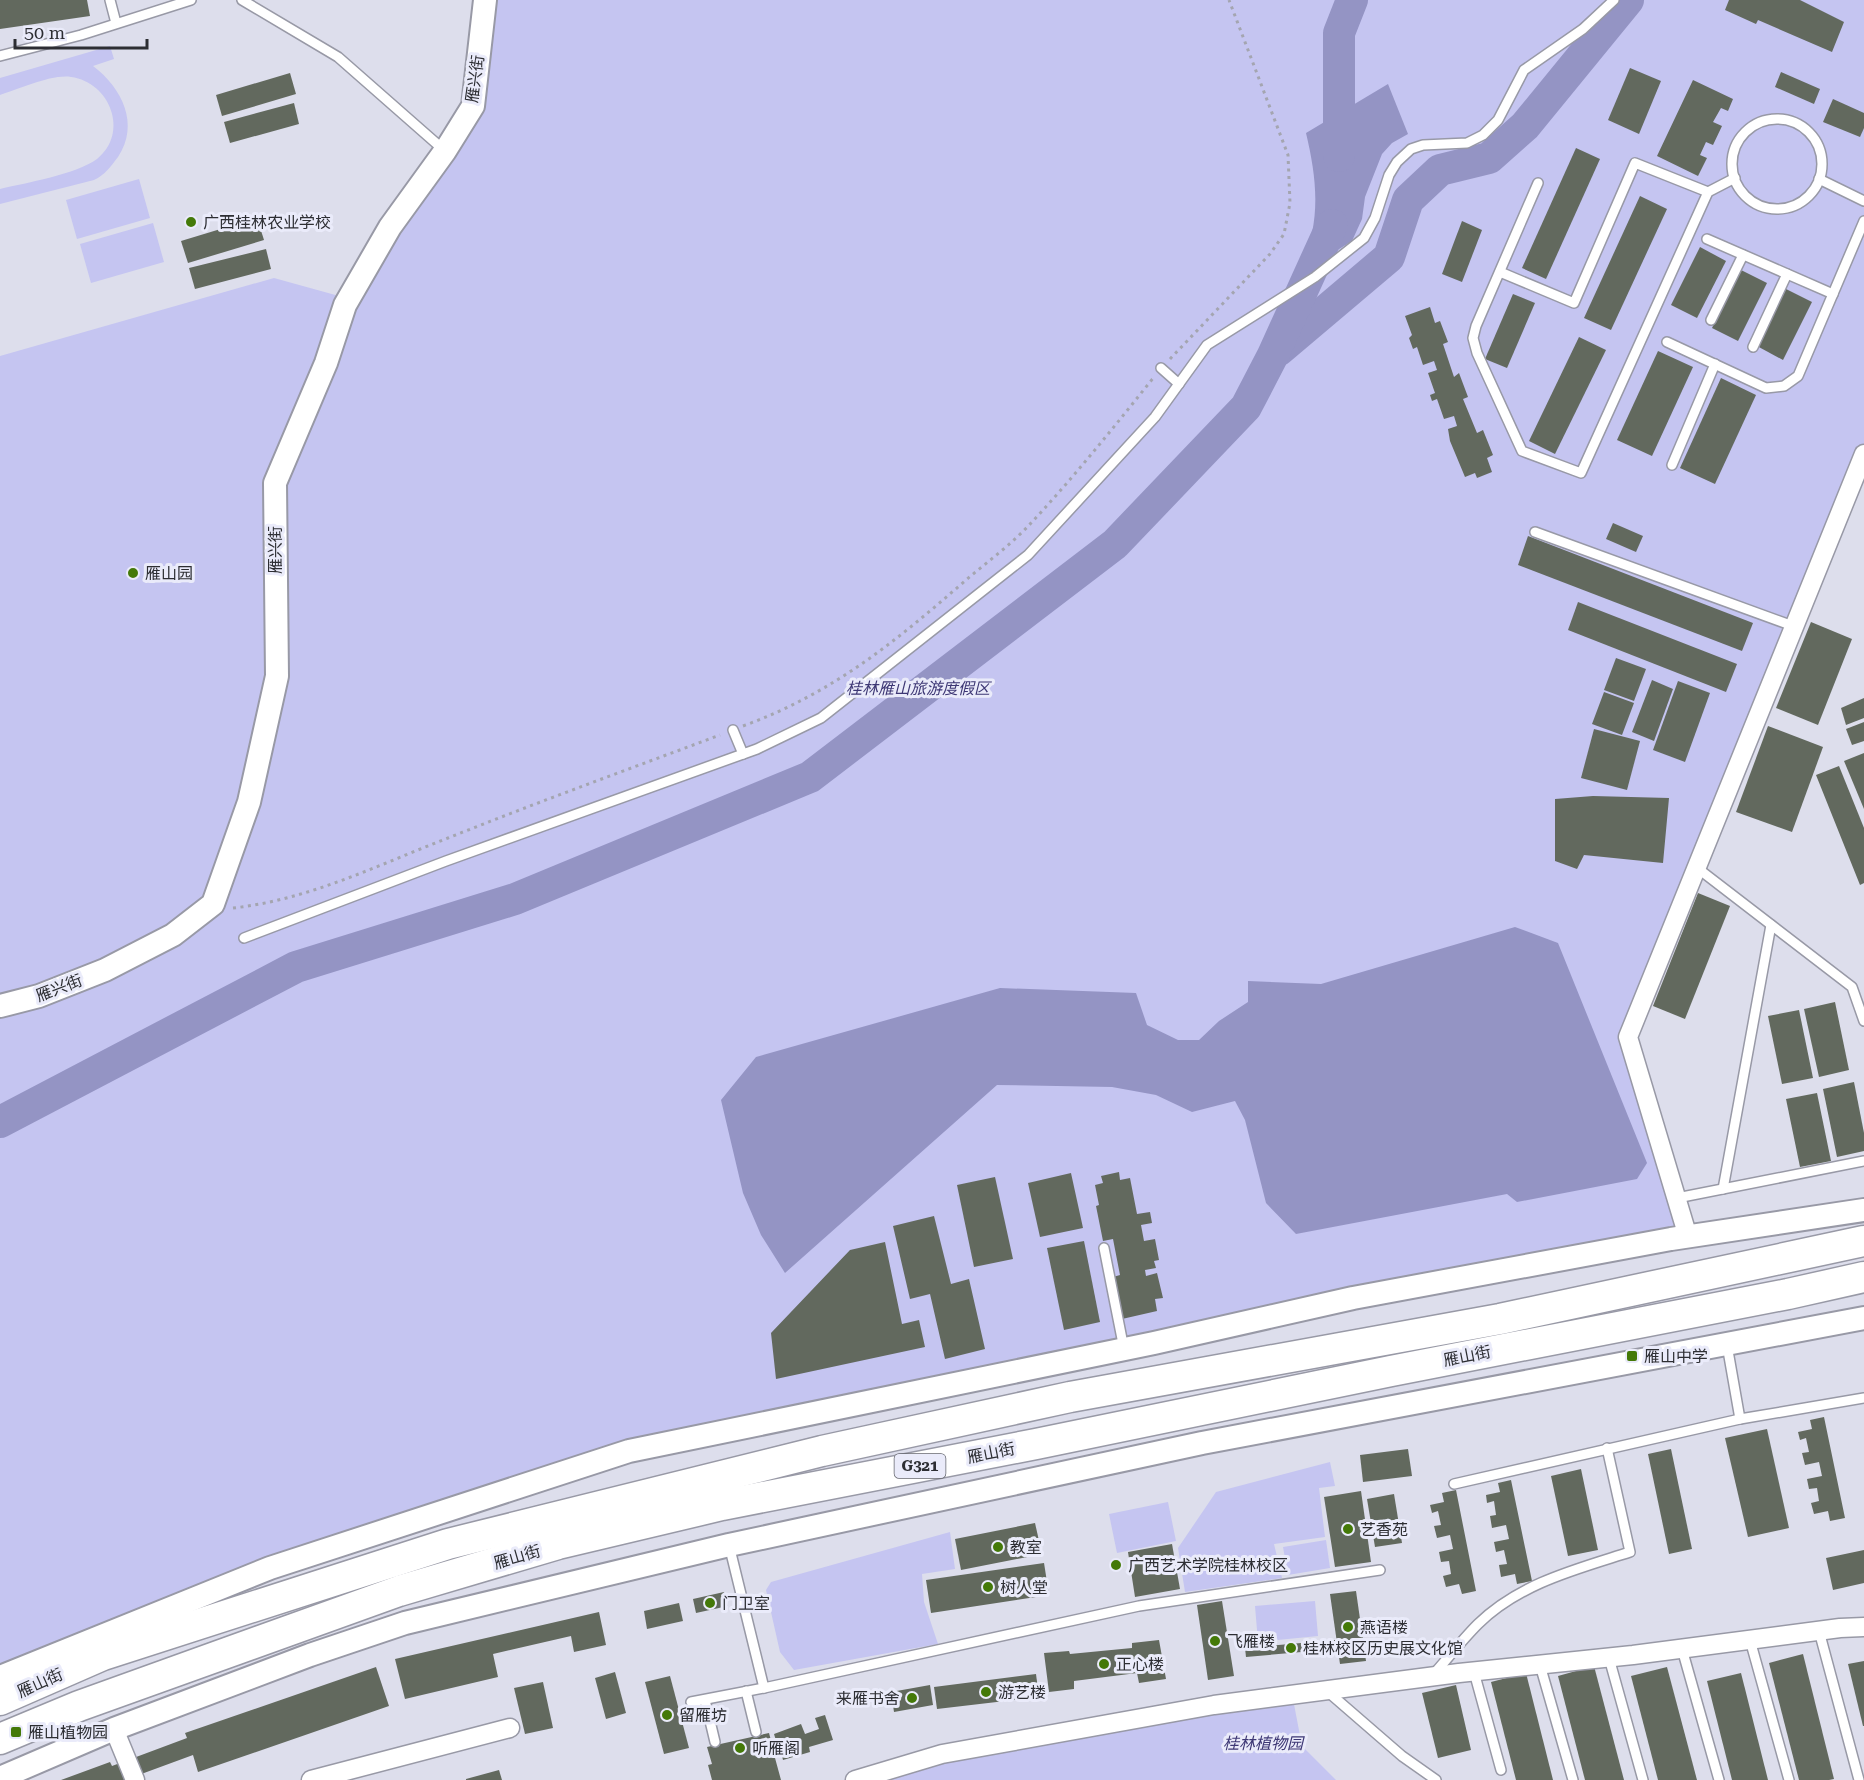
<svg xmlns="http://www.w3.org/2000/svg" width="1864" height="1780" font-family="'Roboto Serif','Noto Sans SC',serif">
	<rect width="100%" height="100%" fill="#dddeec"/>
	<g fill="#c5c5f1">
		<path d="M485 0H1864V454L1628 1037 1688 1237 629 1451 0 1677V356L274 278 339 296 473 106Z"/>
		<path d="M110 46 114 59 93 66C122 88 140 124 118 157 111 166 105 175 94 180L0 204V189C25 183 77 174 97 159 130 133 110 82 71 77 52 74 19 89 0 95V78Z"/>
		<path d="M139 179 150 218 77 239 66 200Z"/>
		<path d="M153 223 164 262 91 283 80 244Z"/>
		<path d="M1330 1462 1335 1486 1319 1488 1325 1537 1274 1544 1282 1578 1185 1592 1178 1548 1216 1492Z"/>
		<path d="M1168 1502 1176 1541 1117 1553 1109 1514Z"/>
		<path d="M950 1532 955 1569 922 1574 924 1602 938 1644 794 1670 780 1652 766 1590 771 1582Z"/>
		<path d="M1326 1540 1330 1568 1288 1575 1283 1547Z"/>
		<path d="M1315 1601 1318 1636 1258 1642 1255 1606Z"/>
		<path d="M1293 1699 1302 1746 1336 1780H875L928 1763Z"/>
	</g>
	<g fill="#9494c4">
		<path d="M1388 84 1408 134 1392 143 1382 154 1365 197 1362 219 1352 241 1299 274C1303 261 1309 247 1312 233 1319 199 1314 167 1306 133Z"/>
		<path d="M1515 927 1558 943 1647 1163 1637 1179 1517 1202 1507 1194 1296 1234 1266 1203 1245 1120 1235 1101 1192 1112 1156 1095 1112 1087 997 1085 785 1273 761 1235 743 1193 721 1100 756 1057 1000 988 1136 993 1147 1025 1178 1040H1199L1219 1021 1248 1002V981L1321 984Z"/>
	</g>
	<g fill="none" stroke-linecap="round" stroke-linejoin="round">
		<g stroke="#9494c4" stroke-width="32">
			<path d="M1339 156V33L1352 0"/>
			<path d="M1279 350 1389 257 1408 200 1440 170 1489 158 1525 126 1628 0"/>
			<path d="M0 1122 296 967 515 899 810 777 1115 544 1246 407 1273 355 1332 225"/>
		</g>
	</g>
	<g fill="#62695e">
		<path d="M0 0H87L90 16 0 29Z"/>
		<path d="M1729 0H1800L1844 22 1832 52 1758 20 1756 24 1725 10Z"/>
		<path d="M1630 68 1661 81 1639 134 1608 120Z"/>
		<path d="M1781 72 1820 89 1814 104 1775 87Z"/>
		<path d="M290 73 296 94 222 116 216 95Z"/>
		<path d="M1693 80 1733 99 1728 111 1721 108 1713 122 1722 126 1713 145 1706 142 1700 155 1707 158 1698 176 1657 156Z"/>
		<path d="M1833 99 1864 113V128L1860 137 1823 122Z"/>
		<path d="M294 103 299 124 230 143 224 122Z"/>
		<path d="M1576 148 1600 159 1546 279 1522 268Z"/>
		<path d="M1640 196 1667 209 1611 330 1584 318Z"/>
		<path d="M257 218 264 240 188 263 181 241Z"/>
		<path d="M1462 221 1482 230 1462 282 1442 274Z"/>
		<path d="M1700 247 1726 261 1697 318 1671 305Z"/>
		<path d="M266 249 271 269 195 289 189 268Z"/>
		<path d="M1741 270 1767 283 1738 341 1712 328Z"/>
		<path d="M1786 289 1812 302 1783 360 1757 346Z"/>
		<path d="M1513 294 1535 303 1507 368 1485 359Z"/>
		<path d="M1430 307 1435 323 1440 321 1448 342 1443 344 1454 377 1459 373 1468 397 1463 399 1477 433 1483 430 1493 455 1487 458 1492 472 1477 478 1475 473 1465 477 1450 441 1448 429 1457 426 1454 416 1444 419 1437 399 1432 401 1430 395 1435 393 1428 373 1437 370 1434 361 1423 365 1417 347 1413 349 1409 338 1412 335 1405 316Z"/>
		<path d="M1579 337 1606 350 1555 454 1529 441Z"/>
		<path d="M1658 351 1693 367 1652 456 1617 440Z"/>
		<path d="M1721 378 1756 395 1715 484 1680 468Z"/>
		<path d="M1613 523 1643 536 1636 552 1606 539Z"/>
		<path d="M1528 536 1753 623 1742 651 1518 565Z"/>
		<path d="M1578 602 1737 664 1726 692 1568 630Z"/>
		<path d="M1811 622 1852 639 1818 725 1776 708Z"/>
		<path d="M1616 658 1646 669 1634 701 1604 690Z"/>
		<path d="M1652 680 1673 689 1654 741 1632 732Z"/>
		<path d="M1678 681 1710 693 1685 762 1653 750Z"/>
		<path d="M1604 692 1634 703 1622 735 1592 724Z"/>
		<path d="M1864 698V718L1846 725 1841 708Z"/>
		<path d="M1864 722V741L1852 745 1846 729Z"/>
		<path d="M1768 726 1823 747 1792 832 1736 812Z"/>
		<path d="M1594 729 1640 741 1627 790 1581 778Z"/>
		<path d="M1864 753V809L1844 761Z"/>
		<path d="M1839 766 1864 828V883L1860 885 1816 775Z"/>
		<path d="M1593 796 1669 798 1663 863 1584 855 1577 869 1555 861V799Z"/>
		<path d="M1698 893 1730 906 1685 1019 1653 1006Z"/>
		<path d="M1835 1002 1849 1070 1819 1077 1804 1009Z"/>
		<path d="M1799 1010 1813 1078 1782 1084 1768 1016Z"/>
		<path d="M1854 1082 1864 1133V1151L1837 1157 1823 1089Z"/>
		<path d="M1817 1093 1831 1161 1800 1167 1786 1099Z"/>
		<path d="M1119 1172 1120 1180 1130 1178 1137 1214 1150 1212 1152 1223 1141 1225 1144 1241 1155 1239 1159 1260 1154 1261 1156 1268 1145 1270 1146 1276 1157 1273 1163 1298 1155 1299 1157 1311 1122 1319 1113 1277 1120 1275 1113 1239 1103 1241 1096 1206 1099 1205 1095 1185 1103 1183 1101 1176Z"/>
		<path d="M1071 1173 1083 1228 1040 1237 1028 1183Z"/>
		<path d="M995 1177 1013 1259 974 1267 957 1185Z"/>
		<path d="M934 1216 951 1284 969 1279 985 1349 945 1359 930 1294 910 1299 893 1226Z"/>
		<path d="M1084 1241 1100 1322 1064 1330 1047 1248Z"/>
		<path d="M885 1242 902 1324 919 1320 925 1347 776 1379 771 1333 850 1250Z"/>
		<path d="M1824 1417 1845 1518 1830 1521 1828 1511 1814 1514 1811 1503 1819 1501 1817 1488 1809 1489 1807 1479 1822 1476 1819 1462 1805 1465 1802 1453 1809 1452 1806 1438 1800 1440 1798 1432 1812 1429 1810 1420Z"/>
		<path d="M1767 1429 1789 1528 1748 1537 1725 1438Z"/>
		<path d="M1408 1449 1412 1476 1363 1482 1360 1455Z"/>
		<path d="M1671 1449 1692 1549 1669 1554 1648 1454Z"/>
		<path d="M1581 1469 1598 1550 1568 1556 1551 1476Z"/>
		<path d="M1511 1480 1532 1581 1517 1584 1515 1574 1501 1577 1499 1565 1507 1564 1504 1550 1496 1552 1494 1542 1509 1539 1506 1525 1492 1528 1490 1516 1496 1515 1494 1501 1487 1503 1486 1495 1500 1492 1498 1483Z"/>
		<path d="M1456 1490 1476 1591 1462 1594 1459 1584 1446 1587 1443 1576 1451 1574 1449 1561 1441 1562 1439 1552 1453 1549 1450 1535 1437 1538 1434 1526 1441 1525 1438 1511 1432 1513 1430 1505 1444 1502 1442 1493Z"/>
		<path d="M1361 1491 1371 1562 1335 1567 1324 1497Z"/>
		<path d="M1394 1494 1402 1543 1375 1547 1367 1499Z"/>
		<path d="M1035 1523 1042 1554 961 1570 955 1539Z"/>
		<path d="M1172 1544 1180 1589 1135 1597 1128 1552Z"/>
		<path d="M1864 1550V1583L1833 1590 1826 1558Z"/>
		<path d="M1044 1563 1049 1595 931 1613 926 1580Z"/>
		<path d="M1356 1591 1366 1661 1340 1664 1330 1594Z"/>
		<path d="M724 1592 728 1606 696 1613 693 1599Z"/>
		<path d="M1222 1601 1234 1676 1208 1680 1197 1605Z"/>
		<path d="M679 1603 683 1621 647 1629 644 1611Z"/>
		<path d="M599 1612 606 1645 574 1652 571 1636 493 1654 498 1677 405 1699 395 1659Z"/>
		<path d="M1159 1640 1166 1679 1139 1683 1137 1673 1074 1681V1689L1049 1692 1044 1653 1069 1651 1070 1654 1132 1648V1643Z"/>
		<path d="M1335 1640 1336 1649 1246 1657 1245 1648Z"/>
		<path d="M1803 1654 1834 1779 1829 1780H1799L1769 1663Z"/>
		<path d="M1864 1661V1726H1863L1848 1664Z"/>
		<path d="M1594 1666 1624 1780H1585L1558 1676Z"/>
		<path d="M376 1667 389 1706 198 1772 193 1755 125 1780H61L110 1762 112 1766 187 1738 185 1733Z"/>
		<path d="M1667 1667 1697 1780H1658L1631 1676Z"/>
		<path d="M615 1672 626 1713 606 1719 595 1678Z"/>
		<path d="M1526 1673 1553 1780H1516L1491 1682Z"/>
		<path d="M1741 1673 1768 1780H1732L1707 1681Z"/>
		<path d="M1036 1674 1039 1697 937 1709 934 1687Z"/>
		<path d="M670 1676 689 1748 664 1754 645 1682Z"/>
		<path d="M543 1682 553 1728 525 1734 514 1688Z"/>
		<path d="M930 1685 933 1705 894 1712 891 1692Z"/>
		<path d="M1456 1685 1471 1750 1438 1758 1422 1693Z"/>
		<path d="M825 1715 833 1740 809 1747 810 1752 783 1760 782 1756 775 1758 781 1780H712L708 1765 712 1764 707 1747 769 1733 773 1748 778 1747 774 1734 801 1724 805 1734 819 1729 815 1718Z"/>
		<path d="M499 1770 502 1780H466V1779Z"/>
	</g>
	<g fill="none" stroke-linecap="round" stroke-linejoin="round">
		<defs>
			<g id="service">
				<path d="M110 0 116 23"/>
				<path d="M242 0 338 57 445 151"/>
				<path d="M0 56 81 35 191 0"/>
				<circle cx="1777" cy="164" r="45"/>
				<path d="M1819 179 1864 201"/>
				<path d="M1538 183 1476 326 1473 338 1477 353 1522 451 1581 473 1708 192 1735 178"/>
				<path d="M1707 239 1833 294"/>
				<path d="M1500 272 1574 303 1635 163 1708 192"/>
				<path d="M1711 320 1743 255"/>
				<path d="M1667 342 1766 388 1784 386 1798 376 1864 221"/>
				<path d="M1753 347 1787 274"/>
				<path d="M1161 368 1179 384"/>
				<path d="M1672 465 1715 364"/>
				<path d="M1535 532 1793 626"/>
				<path d="M733 730 743 754"/>
				<path d="M1696 867 1852 987 1864 1021"/>
				<path d="M244 938 446 861 757 749 821 718 1028 555 1155 417 1207 345 1315 277 1364 238 1375 218 1389 175 1397 162 1411 149 1423 145 1467 143 1483 135 1498 120 1524 70 1583 29 1614 0"/>
				<path d="M1723 1189 1771 925"/>
				<path d="M1677 1198 1864 1161"/>
				<path d="M1104 1248 1124 1349"/>
				<path d="M1727 1345 1740 1419"/>
				<path d="M1454 1484 1740 1419 1864 1398"/>
				<path d="M729 1545 764 1688 1139 1606 1380 1570"/>
				<path d="M1819 1631 1859 1780"/>
				<path d="M1750 1640 1789 1780"/>
				<path d="M1682 1649 1719 1780"/>
				<path d="M1609 1658 1643 1780"/>
				<path d="M1540 1665 1573 1780"/>
				<path d="M1474 1672 1501 1770"/>
				<path d="M1433 1675C1448 1658 1462 1640 1478 1624 1520 1583 1577 1569 1630 1552L1607 1448"/>
				<path d="M746 1691 756 1732"/>
				<path d="M1327 1691 1402 1756 1436 1780"/>
				<path d="M705 1700 715 1742"/>
				<path d="M691 1702 764 1688"/>
			</g>
			<g id="minor">
				<path d="M1688 1237 1628 1037 1864 454"/>
				<path d="M114 1729 135 1780"/>
				<path d="M311 1780 510 1728"/>
				<path d="M855 1780 942 1754 1214 1705 1459 1673 1633 1655 1840 1628 1864 1627"/>
			</g>
			<g id="tertiary">
				<path d="M0 1006 39 996 105 970 173 935 213 904 249 802 277 676 275 483 326 363 345 305 390 227 445 151 473 106 485 0"/>
				<path d="M0 1677 270 1568 629 1451 1154 1343 1353 1298 1671 1239 1864 1210"/>
				<path d="M0 1778 114 1729 310 1655 405 1623 729 1545 1202 1443 1864 1318"/>
			</g>
			<g id="trunk">
				<path d="M0 1700 103 1655 448 1544 822 1451 1070 1397 1500 1319 1864 1241"/>
				<path d="M0 1739 79 1706 399 1591 558 1544 722 1505 1036 1444 1391 1371 1788 1294 1864 1277"/>
			</g>
		</defs>
		<use href="#service" stroke="#9899a6" stroke-width="12"/>
		<use href="#minor" stroke="#9899a6" stroke-width="21"/>
		<use href="#tertiary" stroke="#9899a6" stroke-width="26"/>
		<use href="#trunk" stroke="#9899a6" stroke-width="33"/>
		<g stroke="#a4a5b0" stroke-width="3" stroke-dasharray="3 4.5" stroke-linecap="butt">
			<path d="M1170 359 1270 254 1284 234 1290 203 1288 155 1229 0"/>
			<path d="M743 726C833 693 895 642 966 580 987 562 1012 544 1031 523 1074 477 1114 427 1154 377"/>
			<path d="M233 908C308 900 378 865 448 838 538 802 629 769 720 735"/>
		</g>
		<use href="#service" stroke="#fff" stroke-width="9"/>
		<use href="#minor" stroke="#fff" stroke-width="18"/>
		<use href="#tertiary" stroke="#fff" stroke-width="22"/>
		<use href="#trunk" stroke="#fff" stroke-width="30"/>
	</g>
	<g fill="#447908" stroke="#eaebfa" stroke-width="2">
		<circle cx="191" cy="222" r="6"/>
		<circle cx="133" cy="573" r="6"/>
		<rect x="1626" y="1350" width="12" height="12" rx="3"/>
		<circle cx="1348" cy="1529" r="6"/>
		<circle cx="998" cy="1547" r="6"/>
		<circle cx="1116" cy="1565" r="6"/>
		<circle cx="988" cy="1587" r="6"/>
		<circle cx="710" cy="1603" r="6"/>
		<circle cx="1348" cy="1627" r="6"/>
		<circle cx="1215" cy="1641" r="6"/>
		<circle cx="1291" cy="1648" r="6"/>
		<circle cx="1104" cy="1664" r="6"/>
		<circle cx="986" cy="1692" r="6"/>
		<circle cx="912" cy="1698" r="6"/>
		<circle cx="667" cy="1715" r="6"/>
		<rect x="10" y="1726" width="12" height="12" rx="3"/>
		<circle cx="740" cy="1748" r="6"/>
	</g>
	<g text-anchor="middle" dominant-baseline="central" stroke-width="6" stroke-linejoin="round" paint-order="stroke">
		<rect fill="#eaebfa" stroke="#66676f" stroke-width="1.5" x="894.5" y="1454" width="51" height="24" rx="4.5"/>
		<g font-size="15" font-weight="bold" fill="#2d2e33">
			<text x="920" y="1466">G321</text>
		</g>
		<g font-size="16" fill="#2d2e33" stroke="#eaebfa">
			<text transform="translate(475 79) rotate(-82)">雁兴街</text>
			<text transform="translate(275 550) rotate(-90)">雁兴街</text>
			<text transform="translate(59 988) rotate(-21)">雁兴街</text>
			<text transform="translate(1467 1356) rotate(-11)">雁山街</text>
			<text transform="translate(991 1453) rotate(-11)">雁山街</text>
			<text transform="translate(517 1557) rotate(-16)">雁山街</text>
			<text transform="translate(40 1683) rotate(-24)">雁山街</text>
		</g>
		<g font-size="16" fill="#2d2e33" stroke="#eaebfa" text-anchor="start">
			<text x="203" y="222">广西桂林农业学校</text>
			<text x="145" y="573">雁山园</text>
			<text x="1644" y="1356">雁山中学</text>
			<text x="1360" y="1529">艺香苑</text>
			<text x="1010" y="1547">教室</text>
			<text x="1128" y="1565">广西艺术学院桂林校区</text>
			<text x="1000" y="1587">树人堂</text>
			<text x="722" y="1603">门卫室</text>
			<text x="1360" y="1627">燕语楼</text>
			<text x="1227" y="1641">飞雁楼</text>
			<text x="1303" y="1648">桂林校区历史展文化馆</text>
			<text x="1116" y="1664">正心楼</text>
			<text x="998" y="1692">游艺楼</text>
			<text x="900" y="1698" text-anchor="end">来雁书舍</text>
			<text x="679" y="1715">留雁坊</text>
			<text x="28" y="1732">雁山植物园</text>
			<text x="752" y="1748">听雁阁</text>
		</g>
		<g font-size="16" font-style="italic" fill="#3d3774" stroke="#eaebfa">
			<text x="918" y="688">桂林雁山旅游度假区</text>
			<text x="1263" y="1743">桂林植物园</text>
		</g>
	</g>
	<path d="M15 39v9h132v-9" fill="none" stroke="#2d2e33" stroke-width="3"/>
	<text x="24" y="39" font-size="18" fill="#2d2e33" stroke="#eaebfa" stroke-width="4.5" paint-order="stroke">50 m</text>
</svg>
